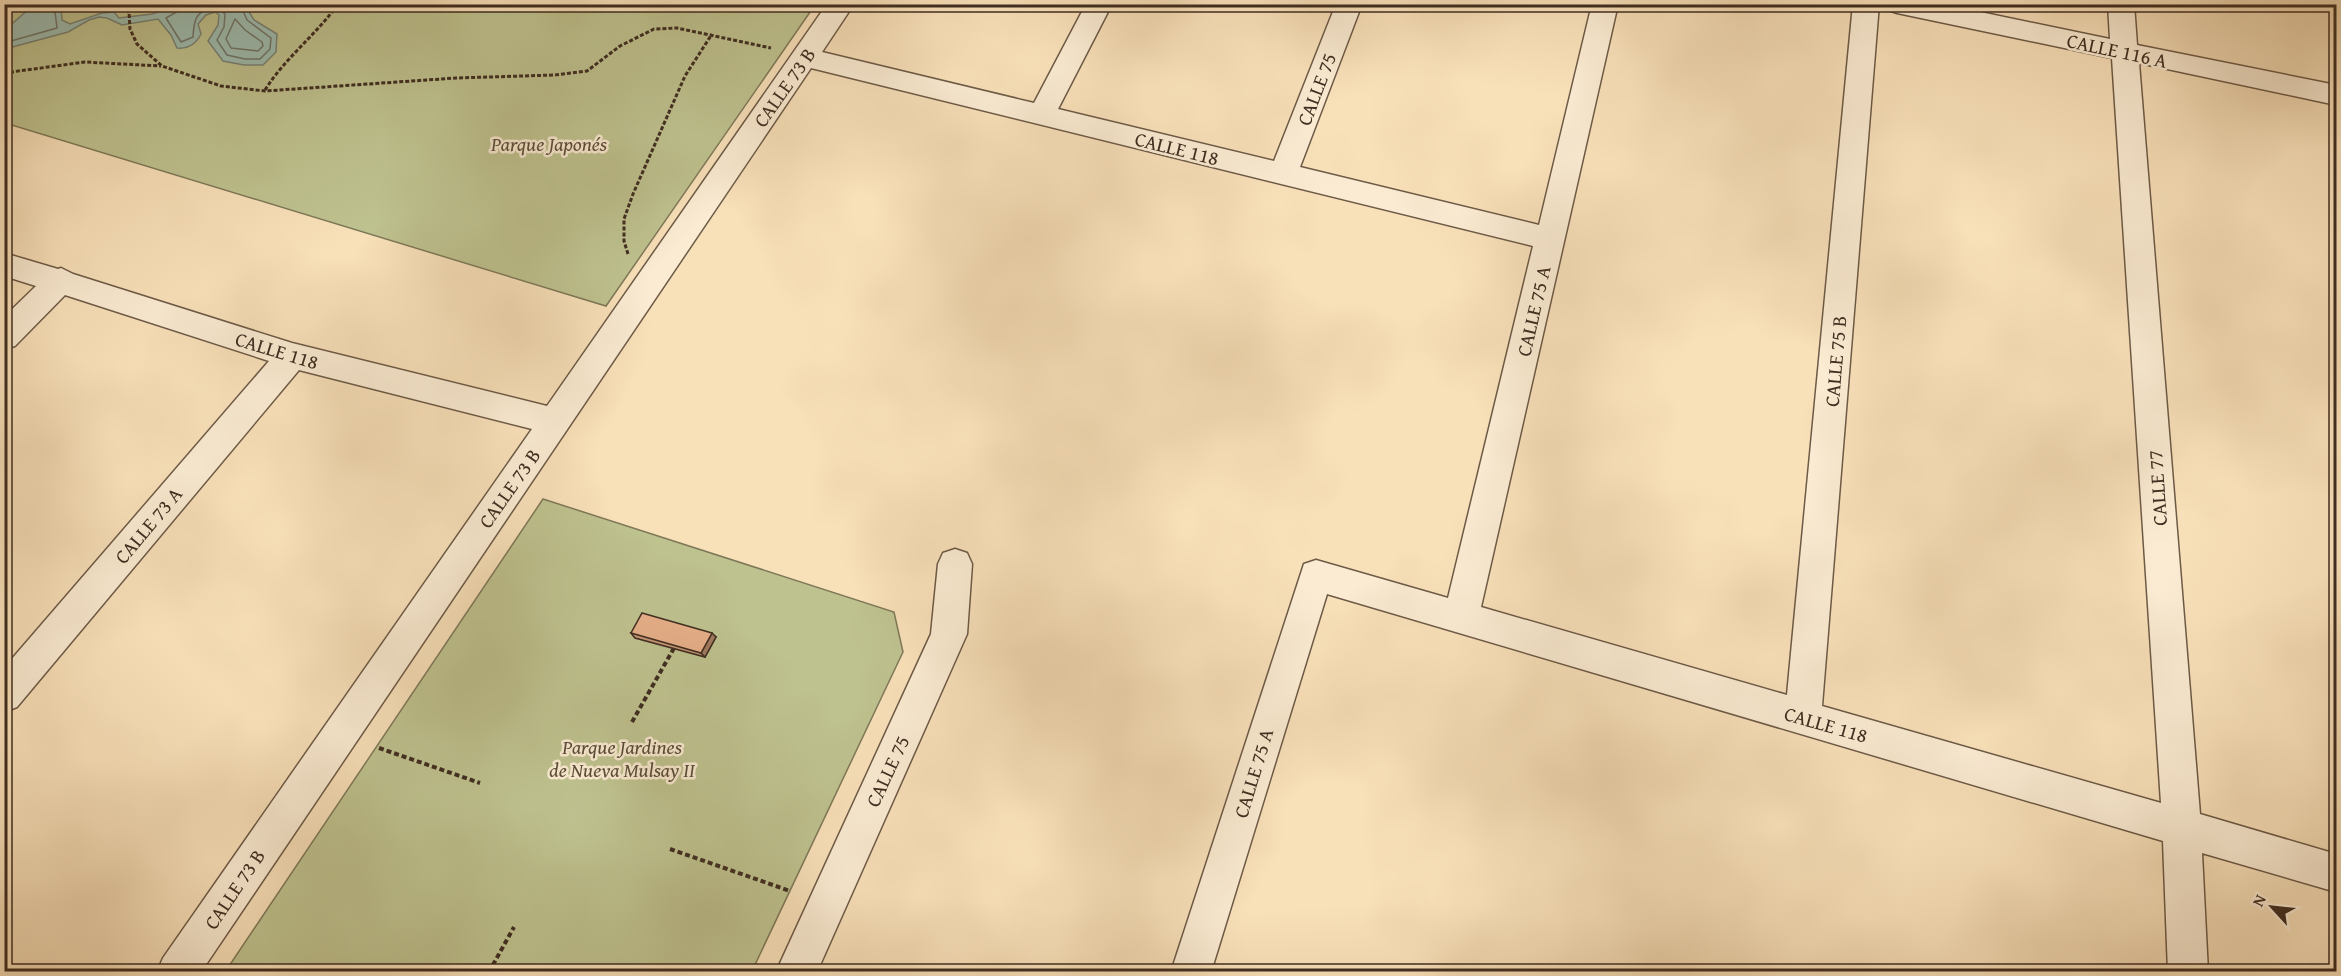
<svg xmlns="http://www.w3.org/2000/svg" width="2341" height="976" font-family="'Gentium Book Plus',serif">
	<rect width="100%" height="100%" fill="#f8e0b9"/>
	<filter id="stains"><feTurbulence type="fractalNoise" baseFrequency=".00333" numOctaves="4"/><feColorMatrix values="0 0 0 0 .2 0 0 0 0 .09 0 0 0 0 .02 0 0 0 .5 -.17"/></filter>
	<radialGradient id="worn" r=".72"><stop offset=".6" stop-color="#630" stop-opacity="0"/><stop offset="1" stop-color="#630" stop-opacity=".3"/></radialGradient>
	<g fill="#bec28f" stroke="#7e7858" stroke-width="1.5">
		<path d="M4 5H815L606 306 5 123Z"/>
		<path d="M543 499 894 612 903 652 752 971 225 972Z"/>
	</g>
	<path fill="#9dbdb1" stroke="#778377" stroke-width="1.5" d="M40 4 56 5 61 7 62 20 70 24 102 13 114 12 119 18 152 14 180 5H245L254 20 277 34 276 52 263 65H244L223 61 208 41 218 25 219 15 215 12 206 15 198 24 201 34C196 44 188 49 177 48L171 35 158 19 122 25 107 18 99 17 89 20 68 32 5 49V30L30 8Z"/>
	<g fill="none" stroke-linecap="round" stroke-linejoin="round">
		<g stroke="#6e7569" stroke-width="1.5">
			<path d="M179 4 178 11 166 18 181 42 193 37C194 17 196 12 216 6L225 14 224 27 217 40 227 55 245 59H260L270 49 271 38 247 20 240 4"/>
			<path d="M235 19 245 30 262 42 263 46 258 51 231 48 226 39Z"/>
			<path d="M4 43 57 28 54 4"/>
		</g>
		<defs>
			<g id="minor">
				<path d="M827 4H854L822 52 1034 103 1086 4H1112L1058 109 1274 161 1336 4H1362L1300 167 1539 225 1592 4H1618L1481 607 1787 695 1853 4H1879L1822 706 2161 803 2112 58 1897 13 1888 10 1884 4H1942L2110 39 2108 4H2134L2137 45 2336 85V105L2139 63 2200 814 2336 854V892L2202 853 2208 972H2168L2163 841 1327 594 1211 972H1171L1304 564 1316 560 1448 598 1533 246 811 68 201 972H157L163 958 532 429 299 370 17 707 4 712V668L269 361 65 295 15 346 4 349V317L36 286 4 276V253L58 269 61 268 73 274 292 343 547 406Z"/>
				<path d="M955 549 967 553 972 564 967 634 817 972H776L931 634 938 564 943 553Z"/>
			</g>
		</defs>
		<use href="#minor" stroke="#6d5a47" stroke-width="3"/>
		<g stroke="#3f2d21" stroke-width="3" stroke-dasharray="4 2" stroke-linecap="butt">
			<path d="M117 4 135 7 147 4"/>
			<path d="M121 6 129 12 130 29 137 44 162 66 221 86 265 91 456 78 555 75 587 71 620 46 654 29 677 28 771 48"/>
			<path d="M4 73 85 62 161 66"/>
			<path d="M265 90C285 58 316 35 338 4"/>
			<path d="M628 254 624 241V219L633 194 685 76 712 34"/>
		</g>
		<g stroke="#3f2d21" stroke-width="4" stroke-dasharray="5 3" stroke-linecap="butt">
			<path d="M632 722 674 648"/>
			<path d="M379 748 480 783"/>
			<path d="M670 849 790 891"/>
			<path d="M489 972 514 927"/>
		</g>
		<use href="#minor" fill="#faebd2" fill-rule="evenodd"/>
	</g>
	<path fill="#c69676" stroke="#3f2d21" stroke-width="1.5" d="M631 633 716 637 705 657 635 638Z"/>
	<path fill="#a17a60" stroke="#3f2d21" stroke-width="1.5" d="M712 633 716 637 705 657 701 653Z"/>
	<path fill="#e6af89" stroke="#3f2d21" stroke-width="1.5" d="M642 613 712 633 701 653 631 633Z"/>
	<g text-anchor="middle" dominant-baseline="central" stroke-width="5" stroke-linejoin="round" paint-order="stroke">
		<g font-size="20" fill="#3f2d21" stroke="#faebd2">
			<text transform="translate(2117 50) rotate(12)">CALLE 116 A</text>
			<text transform="translate(784 87) rotate(-55)">CALLE 73 B</text>
			<text transform="translate(1316 89) rotate(-69)">CALLE 75</text>
			<text transform="translate(1177 148) rotate(14)">CALLE 118</text>
			<text transform="translate(1533 311) rotate(-77)">CALLE 75 A</text>
			<text transform="translate(277 350) rotate(17)">CALLE 118</text>
			<text transform="translate(1835 361) rotate(-85)">CALLE 75 B</text>
			<text transform="translate(509 488) rotate(-55)">CALLE 73 B</text>
			<text transform="translate(2157 488) rotate(-94)">CALLE 77</text>
			<text transform="translate(148 525) rotate(-50)">CALLE 73 A</text>
			<text transform="translate(1826 724) rotate(16)">CALLE 118</text>
			<text transform="translate(887 771) rotate(-65)">CALLE 75</text>
			<text transform="translate(1253 773) rotate(-73)">CALLE 75 A</text>
			<text transform="translate(234 889) rotate(-56)">CALLE 73 B</text>
		</g>
		<g font-size="20" font-style="italic" fill="#584b37" stroke="#faebd2">
			<text x="549" y="143">Parque Japonés</text>
			<text x="622" y="746">Parque Jardines<tspan x="622" dy="23">de Nueva Mulsay II</tspan></text>
		</g>
	</g>
	<rect width="2341" height="976" fill="none" stroke="#f8e0b9" stroke-width="24"/>
	<rect x="6" y="6" width="2329" height="964" fill="none" stroke="#3f2d21" stroke-width="3"/>
	<rect x="12" y="12" width="2317" height="952" fill="none" stroke="#3f2d21" stroke-width="1.5"/>
	<g transform="translate(2272 907) rotate(297)" stroke="#faebd2" stroke-width="4.5" paint-order="stroke">
	<path d="M0-4.5L10 22L0 15L-10 22Z" fill="#3f2d21"/>
	<text y="-9" font-size="16" font-weight="bold" text-anchor="middle" fill="#3f2d21">N</text>
	</g>
	<rect width="100%" height="100%" filter="url(#stains)"/>
	<rect width="100%" height="100%" fill="url(#worn)"/>
</svg>
